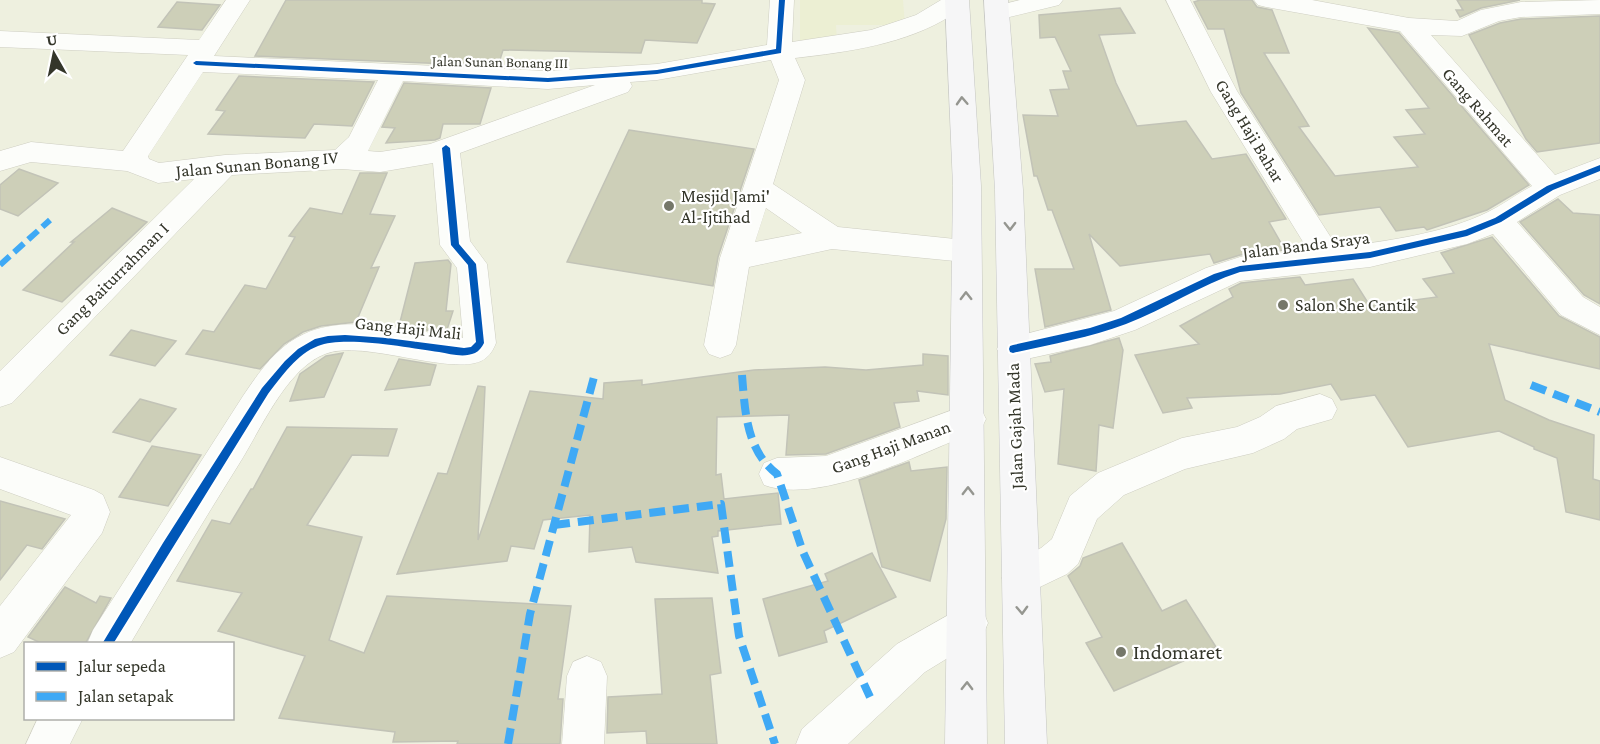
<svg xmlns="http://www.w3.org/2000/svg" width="1600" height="744" font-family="'Crimson Pro',serif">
	<rect width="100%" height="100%" fill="#eef0df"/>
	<path fill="#ecefd3" d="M800 0H903L905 25H836L837 43H800Z"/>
	<g fill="#cdcfb8" stroke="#c2c3b7" stroke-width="1.5">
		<path d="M286 0H702V3L715 4 697 43 645 40 641 53 503 50 498 66 255 56Z"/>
		<path d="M1200 0H1252L1257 7 1272 10 1289 53H1264L1309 126 1299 127 1335 176 1418 167 1394 137 1425 134 1406 110 1429 108 1368 28 1399 33 1529 185 1487 210 1427 230 1424 227 1396 231 1380 207 1319 215 1241 93 1224 29H1208L1194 2Z"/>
		<path d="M1457 0H1520L1481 8 1460 17 1456 10H1463Z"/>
		<path d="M177 2 220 5 202 30 158 27Z"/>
		<path d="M1120 8 1135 33 1099 35 1116 83 1137 126 1186 121 1212 159 1246 154 1286 219 1269 222 1285 250 1240 255 1214 263 1210 254 1120 266 1089 234 1111 310 1045 327 1035 269H1074L1052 210H1048L1037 176H1034L1023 115 1058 116 1050 90 1069 89 1063 71H1071L1055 37 1040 38 1039 15Z"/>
		<path d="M1600 16V143L1537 152 1526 139 1469 35 1500 23 1521 19Z"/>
		<path d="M239 76 374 82 352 126 314 124 305 138 208 134 225 111 216 110Z"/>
		<path d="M404 83 491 88 480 124H443L440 138 435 140 386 143 395 128 382 127Z"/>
		<path d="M629 130 754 149 718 257 713 286 567 262Z"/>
		<path d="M19 169 58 183 18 216 0 209V185Z"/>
		<path d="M360 173H387L370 214 395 216 371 268 379 267 356 322 321 326 303 332 284 344 260 369 186 354 203 330 214 332 245 285 266 289 295 237 289 236 310 208 342 214Z"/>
		<path d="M1558 199 1573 213 1600 215V304L1584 295 1520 222Z"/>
		<path d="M112 208 147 222 62 302 23 290 74 242H71Z"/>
		<path d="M1492 237 1559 316 1600 337V369L1489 344 1505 400 1549 420 1594 435 1593 479 1600 481V520L1566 512 1557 458 1534 449V447L1499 431 1408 447 1375 395 1341 400 1331 384 1280 394 1187 398 1192 408 1163 413 1135 355 1199 344 1180 326 1233 297 1229 289 1241 283 1300 277 1305 285 1353 279 1370 306 1437 297 1423 279 1454 273 1441 253Z"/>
		<path d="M448 260 451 264 446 311H453L446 333 399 326 415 263Z"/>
		<path d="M131 330 176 341 155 366 110 355Z"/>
		<path d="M1119 338 1123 350 1113 428 1099 425 1096 471 1058 464 1064 389 1045 392 1035 364 1051 362 1050 356Z"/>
		<path d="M343 353 324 397 290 401 300 374 326 356Z"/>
		<path d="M923 354 948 356V395L917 391 919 401 894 403 900 427 826 454 786 455 789 415 717 417 716 475 721 474 724 499 778 493 781 524 718 531V536L712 537 718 573 636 562 632 547 589 552 590 515 543 520 534 549 511 546 507 561 397 574 438 473 447 474 478 386 485 387 478 540 530 391 603 399 604 383 642 380V385L754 370 825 367 866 370 923 365Z"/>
		<path d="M399 359 436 365 430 385 385 390Z"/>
		<path d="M140 399 176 409 150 442 113 432Z"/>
		<path d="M287 427 397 429 388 456 352 455 307 525 362 537 329 640 364 653 387 596 571 606 558 699H563L560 744H457L458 741 393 742 395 732 279 718 305 656 218 631 242 593 177 581 212 520 230 524 251 489H253Z"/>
		<path d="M152 446 201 455 168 506 119 497Z"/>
		<path d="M909 462 911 471 947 467 946 519 930 581 882 567 859 480Z"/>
		<path d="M0 501 65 519 42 549 27 545 0 580Z"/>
		<path d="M1122 543 1162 611 1186 600 1216 647 1114 691 1086 643 1102 637 1068 576 1080 566 1083 558Z"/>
		<path d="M872 553 896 597 824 631 827 642 779 656 763 599 828 581 825 574Z"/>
		<path d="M65 587 96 603 100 596 111 598 85 644H43L28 637Z"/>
		<path d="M712 598 721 673 710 675 717 744H647L646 731 607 733 608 697 662 694 655 599Z"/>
	</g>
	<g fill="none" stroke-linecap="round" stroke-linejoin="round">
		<defs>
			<g id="minor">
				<path d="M226 0H250L214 56 548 71 657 64 767 45 770 0H794L792 42 871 30 916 15 941 0H968C966 7 959 10 952 15 907 44 848 52 795 58L805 80 773 184 838 227 965 240 976 243 980 251 976 259 965 262 832 249 749 267 736 345 731 354 720 358 709 354 704 345 720 258 779 80 771 60 657 80 630 82 632 86 628 92 460 153 470 241 487 264 496 343C494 348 491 354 486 358 460 380 363 338 325 354 286 369 260 431 239 464 202 523 166 583 130 644H87L93 630 243 396C259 372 277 346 304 334 347 313 417 332 463 338L457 268 440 245 433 163 380 172 342 169 232 175 12 403 0 407V371L194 179 158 183 127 171 31 162 0 171V151L31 142 123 151 188 55 0 47V31L199 40ZM203 72 378 80 349 137 335 150 225 155 159 163 149 159 148 156ZM403 81 548 89 595 85 430 144 380 152 368 151ZM766 208 802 233 755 242Z"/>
				<path d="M1020 0H1063L1059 5 997 20 988 18 985 13 988 8Z"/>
				<path d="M1166 0H1190L1237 91 1337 247C1384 242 1446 233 1488 212 1503 205 1517 194 1532 186L1400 31 1266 7 1258 5 1254 0H1312L1409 18 1457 21 1481 10 1521 2 1600 0V14L1521 17 1499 21 1462 36 1431 35 1555 175 1600 158V179L1560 195 1517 222 1583 297 1600 307V335L1561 315 1493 234 1467 244 1370 267 1240 281 1135 330 1090 345 1013 362 1002 358 997 349 1002 340 1114 311 1206 268 1240 257 1308 250 1211 92Z"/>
				<path d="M1320 394 1332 399 1337 409 1332 419 1297 429 1284 439 1253 453 1185 469 1124 495 1097 519 1078 564 1067 574 1021 596 1008 591 1002 578 1008 565 1041 548 1052 539 1070 496 1098 473 1182 438 1237 427 1260 417 1276 406Z"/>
				<path d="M969 404 981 409 986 419 981 429C927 451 820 506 764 485L759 474 764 463 777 458 826 456Z"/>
				<path d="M0 457 94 490 103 495 110 512 102 533 14 652 0 658V606L71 515 0 489Z"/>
				<path d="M968 604 982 609 988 623 982 637 925 672 848 744H796L802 729 897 644Z"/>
				<path d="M587 656 601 662 607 676 604 744H562L567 676 573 662Z"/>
				<path d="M38 718H83L70 744H26Z"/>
			</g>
			<g id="major">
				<path d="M945 0H969L981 186 987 744H945L953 186Z"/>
				<path d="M984 0H1008L1023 190 1047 744H1005L995 190Z"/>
			</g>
		</defs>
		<use href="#minor" stroke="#cecec2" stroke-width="1"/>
		<use href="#major" stroke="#c4c5c2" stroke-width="1"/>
		<use href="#minor" fill="#fcfdfa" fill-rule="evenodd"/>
		<use href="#major" fill="#f6f6f7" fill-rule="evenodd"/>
		<path stroke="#3fa9f5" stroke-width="6" stroke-dasharray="13 6" stroke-linecap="butt" d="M0 265 50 220"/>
		<g stroke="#3fa9f5" stroke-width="8" stroke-dasharray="16 8" stroke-linecap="butt">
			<path d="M742 375C745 411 746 450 777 474L803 552 870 697"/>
			<path d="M1531 385 1600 412"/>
			<path d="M554 525 721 504 739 636 775 744"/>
			<path d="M508 744 530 614 594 377"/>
		</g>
		<defs>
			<g id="cycleway">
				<path d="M779 0H785L781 53 657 74 548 82 196 65 193 63 196 61 548 78 657 70 776 49Z"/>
				<path d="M446 145 450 148 459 244 476 264 484 343C482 347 479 351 475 353 464 358 450 354 439 352 410 348 344 335 318 346 297 354 282 376 268 394L113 644H102L163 543 262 388 285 361 298 349 315 339 328 336 345 335 387 338 464 348 471 347 476 342 468 265 451 245 442 148Z"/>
				<path d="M1600 165V171L1553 190 1501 222 1467 236 1370 258 1240 272C1200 285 1165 309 1126 324 1089 338 1051 344 1013 353L1010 352 1009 349 1010 346 1013 345 1090 328 1121 318 1214 274 1240 266 1370 252 1465 230 1495 218 1547 186Z"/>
			</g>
		</defs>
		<use href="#cycleway" stroke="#fff" stroke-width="4"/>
		<use href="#cycleway" fill="#0057b8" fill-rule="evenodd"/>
	</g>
	<defs><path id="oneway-chevron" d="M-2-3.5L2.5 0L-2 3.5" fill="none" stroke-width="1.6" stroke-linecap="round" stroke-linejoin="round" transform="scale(1.5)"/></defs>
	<g stroke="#959690">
		<use href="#oneway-chevron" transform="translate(962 101) rotate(-93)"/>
		<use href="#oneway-chevron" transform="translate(1010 226) rotate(89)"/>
		<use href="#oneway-chevron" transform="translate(966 296) rotate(-91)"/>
		<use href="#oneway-chevron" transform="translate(968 491) rotate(-90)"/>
		<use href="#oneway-chevron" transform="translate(1022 610) rotate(88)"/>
		<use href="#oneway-chevron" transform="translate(967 686) rotate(-89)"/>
	</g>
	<g fill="#757769" stroke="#fff" stroke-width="2">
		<circle cx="669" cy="206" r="6"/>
		<circle cx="1283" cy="305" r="6"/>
		<circle cx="1121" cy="652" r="6"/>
	</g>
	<g text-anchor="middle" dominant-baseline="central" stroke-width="4.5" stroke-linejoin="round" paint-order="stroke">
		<g font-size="15" fill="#34362a" stroke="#fff">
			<text transform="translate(500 62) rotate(1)">Jalan Sunan Bonang III</text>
		</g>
		<g font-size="18" fill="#34362a" stroke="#fff">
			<text transform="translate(1478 107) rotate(49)">Gang Rahmat</text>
			<text transform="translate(1250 131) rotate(59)">Gang Haji Bahar</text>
			<text transform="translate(257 164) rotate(-5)">Jalan Sunan Bonang IV</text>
			<text transform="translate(1306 245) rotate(-7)">Jalan Banda Sraya</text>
			<text transform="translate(112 279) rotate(-45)">Gang Baiturrahman I</text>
			<text transform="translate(408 328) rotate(6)">Gang Haji Mali</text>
			<text transform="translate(1015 426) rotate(-92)">Jalan Gajah Mada</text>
			<text transform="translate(891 447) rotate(-20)">Gang Haji Manan</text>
		</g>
		<g font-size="18" fill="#34362a" stroke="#fff" text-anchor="start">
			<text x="681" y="196">Mesjid Jami'<tspan x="681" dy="21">Al-Ijtihad</tspan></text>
			<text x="1295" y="305">Salon She Cantik</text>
		</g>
		<g font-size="21" fill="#34362a" stroke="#fff" text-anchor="start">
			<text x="1133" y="652">Indomaret</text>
		</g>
	</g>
	<rect x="24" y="642" width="210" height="78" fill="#ffffff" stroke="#aeafaa" stroke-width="1.5"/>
	<rect x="36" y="662" width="30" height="9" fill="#0057b8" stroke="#aeafaa" stroke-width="1.5"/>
	<text x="78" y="672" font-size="18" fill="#34362a">Jalur sepeda</text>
	<rect x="36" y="692" width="30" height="9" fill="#3fa9f5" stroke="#aeafaa" stroke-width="1.5"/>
	<text x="78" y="702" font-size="18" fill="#34362a">Jalan setapak</text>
	<g transform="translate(54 54) rotate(351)" stroke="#ffffff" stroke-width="4.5" paint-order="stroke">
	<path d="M0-4.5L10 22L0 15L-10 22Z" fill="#34362a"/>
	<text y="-9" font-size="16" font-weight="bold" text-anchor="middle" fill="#34362a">U</text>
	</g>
</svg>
